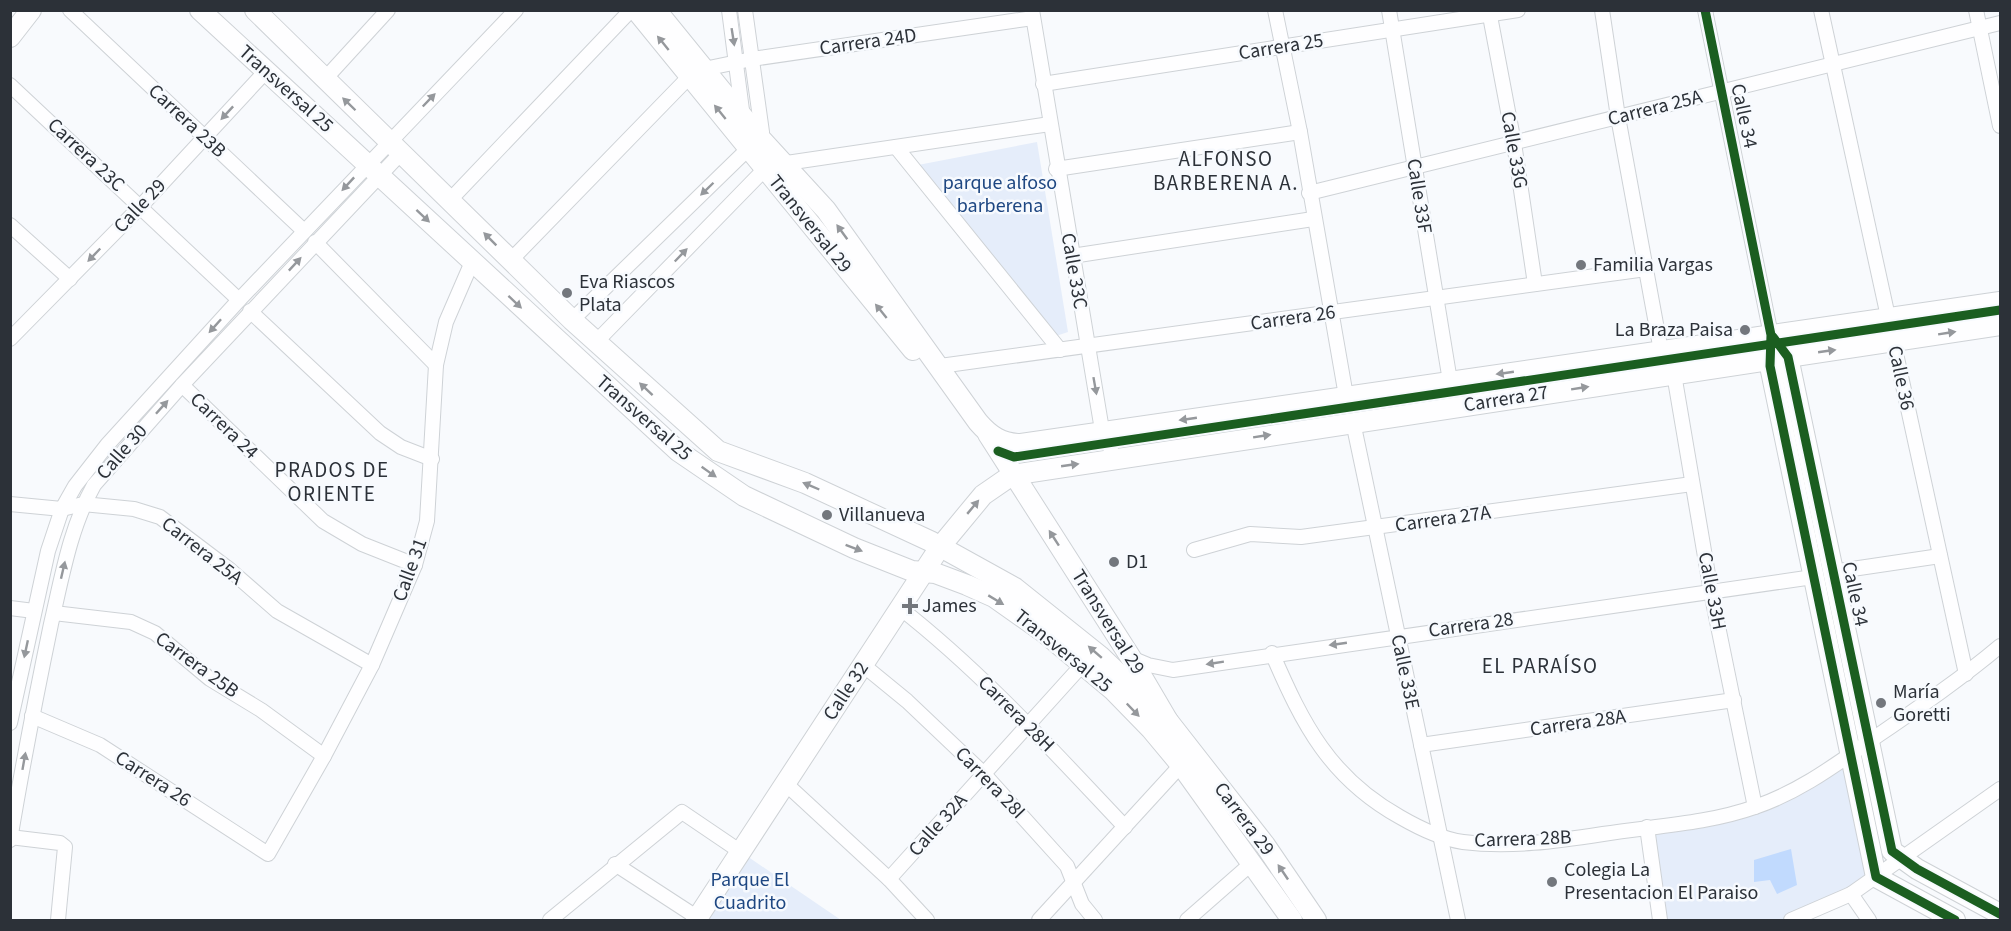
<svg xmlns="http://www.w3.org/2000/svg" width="2011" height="931" font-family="'Source Sans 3',sans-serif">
	<rect width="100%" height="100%" fill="#f8fafd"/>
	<g fill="#e5edfa">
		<path d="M1037 142 1068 332 1056 336 918 165Z"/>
		<path d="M1849 758 1876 877 1791 920H1660L1647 827 1755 807Z"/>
		<path d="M741 852 841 920H696Z"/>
	</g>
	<path fill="#c1dafe" d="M1791 849 1797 885 1777 894 1770 880 1754 882V860Z"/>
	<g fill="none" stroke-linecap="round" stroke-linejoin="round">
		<defs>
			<g id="street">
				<path d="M70 10 304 231"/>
				<path d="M729 10 743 118"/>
				<path d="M745 10 762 132 760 138"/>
				<path d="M1032 10 1101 424 1114 458"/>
				<path d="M1275 10 1300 132 1346 396"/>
				<path d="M1389 10 1450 381"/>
				<path d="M1602 10 1618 117 1661 351"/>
				<path d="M1705 10 1771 335"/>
				<path d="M1821 10 1966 674"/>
				<path d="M1976 10 2000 126"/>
				<path d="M1490 16 1514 143 1535 284"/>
				<path d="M324 80 388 10"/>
				<path d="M1043 84 1518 10"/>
				<path d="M10 85 239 300"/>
				<path d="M896 147 1060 350"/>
				<path d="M1056 169 1300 132"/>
				<path d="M1309 193 2000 23"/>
				<path d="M450 200 631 10"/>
				<path d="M10 225 70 279"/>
				<path d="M315 242 436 365"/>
				<path d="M1072 256 1313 219"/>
				<path d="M511 260 690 76 704 69 752 59 1033 18"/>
				<path d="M250 311 380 433 401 447 432 459"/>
				<path d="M572 320 749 148"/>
				<path d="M10 339 141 206 267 70"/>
				<path d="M596 342 760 174 773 165 1050 124"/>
				<path d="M940 366 1646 269"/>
				<path d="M1674 374 1711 592 1755 807"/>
				<path d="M182 385 323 521 362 544 415 565"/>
				<path d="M1353 422 1458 920"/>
				<path d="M10 504 62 509 83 504 134 509 160 517 230 570 277 611 372 665"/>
				<path d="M1194 550 1250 534 1301 537 1692 484"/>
				<path d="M1832 572 1940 556"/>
				<path d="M10 608 34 611"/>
				<path d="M900 608C983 673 1053 751 1125 827"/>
				<path d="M54 613 131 622 155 633 210 679 261 710 324 756"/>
				<path d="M1272 653C1303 725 1330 778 1400 817 1419 828 1442 839 1463 842 1510 848 1557 841 1603 834 1654 826 1707 824 1755 807 1802 791 1839 762 1880 734 1921 706 1962 678 2000 646"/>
				<path d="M1131 658 1148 665 1173 670 1813 577"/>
				<path d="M863 665 907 701 984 774 1067 866 1082 904 1095 920"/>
				<path d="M32 716 100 745 268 854 324 756 372 665 415 565 427 521 436 365 446 322 472 262"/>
				<path d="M10 723 48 551 62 509 75 486 107 445 239 300 516 10"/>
				<path d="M1421 745 1734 700"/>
				<path d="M786 784 889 879 927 920"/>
				<path d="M1647 827 1660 920"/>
				<path d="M10 837 60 843 65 847 58 920"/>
				<path d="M10 840C22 768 36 696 51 624 62 577 70 528 94 485L182 385 401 153"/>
				<path d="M615 864 698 918"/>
				<path d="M889 879 1083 664"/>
				<path d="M1851 894 1869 920"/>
				<path d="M550 920 682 812 741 852"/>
				<path d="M1039 920 1181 765"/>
				<path d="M1187 920 1252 863"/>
				<path d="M1791 920 1851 894 2000 789"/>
			</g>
			<g id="secondary">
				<path d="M200 10 678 451 744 496 854 548 912 571 935 573 967 585 994 597 1045 633 1113 690 1151 729 1181 765 1292 920"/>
				<path d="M255 10 572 320 718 451 805 483 930 541 1015 588 1100 656 1168 721"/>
				<path d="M636 10 913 350"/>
				<path d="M656 10 760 138 826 210 978 422C990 436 1002 444 1021 444L2000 302"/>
				<path d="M10 37 31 10"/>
				<path d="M1770 347V366L1876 877 1955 920"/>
				<path d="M1780 347 1788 357 1892 851 1917 869 2000 914"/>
				<path d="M988 434 1131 658 1168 721 1265 845 1316 920"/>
				<path d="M696 920 940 547 983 495 1012 475 2000 325"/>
			</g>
		</defs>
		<use href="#street" stroke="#ced2d6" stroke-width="16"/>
		<use href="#secondary" stroke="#ced2d6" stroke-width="22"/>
		<use href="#street" stroke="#fefeff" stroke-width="14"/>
		<use href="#secondary" stroke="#fefeff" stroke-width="20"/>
		<defs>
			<g id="cycleway">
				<path d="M1705 10 1771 335 1770 366 1876 877 1955 920"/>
				<path d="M1773 337 1788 357 1892 851 1917 869 2000 914"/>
				<path d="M998 451 1014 457 2000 310"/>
			</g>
		</defs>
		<use href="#cycleway" stroke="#f7fafe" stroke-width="13"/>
		<use href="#cycleway" stroke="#1b5e20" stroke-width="9"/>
	</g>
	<defs><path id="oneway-solid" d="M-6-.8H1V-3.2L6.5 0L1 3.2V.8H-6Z" transform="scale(1.5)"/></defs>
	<g fill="#95989c">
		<use href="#oneway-solid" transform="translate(733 37) rotate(81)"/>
		<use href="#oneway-solid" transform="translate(663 43) rotate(-129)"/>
		<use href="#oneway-solid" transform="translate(429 100) rotate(-46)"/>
		<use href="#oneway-solid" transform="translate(349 104) rotate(-136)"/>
		<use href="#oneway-solid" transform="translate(720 112) rotate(-129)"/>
		<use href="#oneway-solid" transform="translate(227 113) rotate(133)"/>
		<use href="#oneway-solid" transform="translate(348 184) rotate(133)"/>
		<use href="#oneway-solid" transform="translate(707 189) rotate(136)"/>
		<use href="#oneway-solid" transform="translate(423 216) rotate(43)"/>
		<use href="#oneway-solid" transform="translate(842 232) rotate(-126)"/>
		<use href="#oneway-solid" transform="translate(490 239) rotate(-135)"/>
		<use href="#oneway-solid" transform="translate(94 255) rotate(134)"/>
		<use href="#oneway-solid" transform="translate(681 255) rotate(-46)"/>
		<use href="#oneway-solid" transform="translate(295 264) rotate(-47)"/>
		<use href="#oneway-solid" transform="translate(515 302) rotate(43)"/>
		<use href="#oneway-solid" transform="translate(881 311) rotate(-129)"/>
		<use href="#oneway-solid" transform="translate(215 326) rotate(132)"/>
		<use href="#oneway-solid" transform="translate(1947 333) rotate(-9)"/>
		<use href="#oneway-solid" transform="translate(1827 351) rotate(-8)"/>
		<use href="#oneway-solid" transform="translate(1505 373) rotate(172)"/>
		<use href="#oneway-solid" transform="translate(1095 386) rotate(80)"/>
		<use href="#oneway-solid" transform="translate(1580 388) rotate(-9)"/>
		<use href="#oneway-solid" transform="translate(646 389) rotate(-137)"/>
		<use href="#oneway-solid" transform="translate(162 407) rotate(-48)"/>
		<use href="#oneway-solid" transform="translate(1188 419) rotate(172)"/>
		<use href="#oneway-solid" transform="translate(1262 436) rotate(-9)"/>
		<use href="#oneway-solid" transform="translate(1070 465) rotate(-8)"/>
		<use href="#oneway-solid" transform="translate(709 472) rotate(35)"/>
		<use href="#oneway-solid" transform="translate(811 486) rotate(-157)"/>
		<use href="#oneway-solid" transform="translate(973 507) rotate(-50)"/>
		<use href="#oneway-solid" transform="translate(1054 538) rotate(-123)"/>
		<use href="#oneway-solid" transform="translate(854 548) rotate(21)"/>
		<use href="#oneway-solid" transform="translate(63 570) rotate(-77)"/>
		<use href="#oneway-solid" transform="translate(996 600) rotate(31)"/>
		<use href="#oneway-solid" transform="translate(1338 644) rotate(172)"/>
		<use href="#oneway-solid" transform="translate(26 649) rotate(102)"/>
		<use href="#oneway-solid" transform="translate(1095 652) rotate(-139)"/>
		<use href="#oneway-solid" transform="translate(1215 663) rotate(171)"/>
		<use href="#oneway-solid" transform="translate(1133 710) rotate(46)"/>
		<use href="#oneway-solid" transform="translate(24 761) rotate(-80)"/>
		<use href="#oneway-solid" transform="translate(1283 872) rotate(-124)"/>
	</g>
	<g fill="#73777d" stroke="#f7fafe" stroke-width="2">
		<circle cx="1581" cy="265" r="6"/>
		<circle cx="567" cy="293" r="6"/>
		<circle cx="1745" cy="330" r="6"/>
		<circle cx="827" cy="515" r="6"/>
		<circle cx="1114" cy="562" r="6"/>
		<path d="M907 597h6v6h6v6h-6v6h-6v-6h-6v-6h6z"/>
		<circle cx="1881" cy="703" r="6"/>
		<circle cx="1552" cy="882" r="6"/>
	</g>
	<g text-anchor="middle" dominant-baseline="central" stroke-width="5" stroke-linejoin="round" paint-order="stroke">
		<g font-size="20" fill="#2c3138" stroke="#f7fafe">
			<text transform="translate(868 42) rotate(-8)">Carrera 24D</text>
			<text transform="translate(1281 47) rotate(-9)">Carrera 25</text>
			<text transform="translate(286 89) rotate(42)">Transversal 25</text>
			<text transform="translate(1655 108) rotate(-14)">Carrera 25A</text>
			<text transform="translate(1744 116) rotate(78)">Calle 34</text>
			<text transform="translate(187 121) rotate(43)">Carrera 23B</text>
			<text transform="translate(1514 150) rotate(80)">Calle 33G</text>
			<text transform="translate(86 155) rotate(43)">Carrera 23C</text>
			<text transform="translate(1419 196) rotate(81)">Calle 33F</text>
			<text transform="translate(140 206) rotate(-47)">Calle 29</text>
			<text transform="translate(810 224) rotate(51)">Transversal 29</text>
			<text transform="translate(1074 271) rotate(80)">Calle 33C</text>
			<text transform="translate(1293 318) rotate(-8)">Carrera 26</text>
			<text transform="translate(1901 378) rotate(78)">Calle 36</text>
			<text transform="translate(1506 399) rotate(-9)">Carrera 27</text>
			<text transform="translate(644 418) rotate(41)">Transversal 25</text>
			<text transform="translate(224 426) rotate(44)">Carrera 24</text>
			<text transform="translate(122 452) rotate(-49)">Calle 30</text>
			<text transform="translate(1443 519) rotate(-8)">Carrera 27A</text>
			<text transform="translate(202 551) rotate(38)">Carrera 25A</text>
			<text transform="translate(410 570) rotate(-70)">Calle 31</text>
			<text transform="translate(1712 591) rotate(79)">Calle 33H</text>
			<text transform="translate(1855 594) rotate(78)">Calle 34</text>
			<text transform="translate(1108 622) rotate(58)">Transversal 29</text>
			<text transform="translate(1471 625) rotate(-8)">Carrera 28</text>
			<text transform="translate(1063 651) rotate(39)">Transversal 25</text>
			<text transform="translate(197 665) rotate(36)">Carrera 25B</text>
			<text transform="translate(1405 672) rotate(78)">Calle 33E</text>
			<text transform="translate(846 691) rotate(-57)">Calle 32</text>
			<text transform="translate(1016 714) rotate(45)">Carrera 28H</text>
			<text transform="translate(1578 723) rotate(-8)">Carrera 28A</text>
			<text transform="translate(153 779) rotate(33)">Carrera 26</text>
			<text transform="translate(990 783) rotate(46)">Carrera 28I</text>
			<text transform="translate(1244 819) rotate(53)">Carrera 29</text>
			<text transform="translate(938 825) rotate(-48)">Calle 32A</text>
			<text transform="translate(1523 839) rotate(-2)">Carrera 28B</text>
		</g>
		<g font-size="20" fill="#1e4782" stroke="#f7fafe">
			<text x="1000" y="183">parque alfoso<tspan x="1000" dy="23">barberena</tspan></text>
			<text x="750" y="880">Parque El<tspan x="750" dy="23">Cuadrito</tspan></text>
		</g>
		<g font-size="20" fill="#2c3138" stroke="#f7fafe" text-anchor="start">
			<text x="1593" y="265">Familia Vargas</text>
			<text x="579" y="282">Eva Riascos<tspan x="579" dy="23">Plata</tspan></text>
			<text x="1733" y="330" text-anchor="end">La Braza Paisa</text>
			<text x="839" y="515">Villanueva</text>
			<text x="1126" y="562">D1</text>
			<text x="922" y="606">James</text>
			<text x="1893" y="692">María<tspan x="1893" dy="23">Goretti</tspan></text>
			<text x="1564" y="870">Colegia La<tspan x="1564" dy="23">Presentacion El Paraiso</tspan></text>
		</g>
		<g font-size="21" letter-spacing="1.5" fill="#2c3138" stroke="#f7fafe">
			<text x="1226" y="159">ALFONSO<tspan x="1226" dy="24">BARBERENA A.</tspan></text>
			<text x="332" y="470">PRADOS DE<tspan x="332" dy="24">ORIENTE</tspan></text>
			<text x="1540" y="666">EL PARAÍSO</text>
		</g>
	</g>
	<rect width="2011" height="931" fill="none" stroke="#2c3138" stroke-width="24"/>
</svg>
